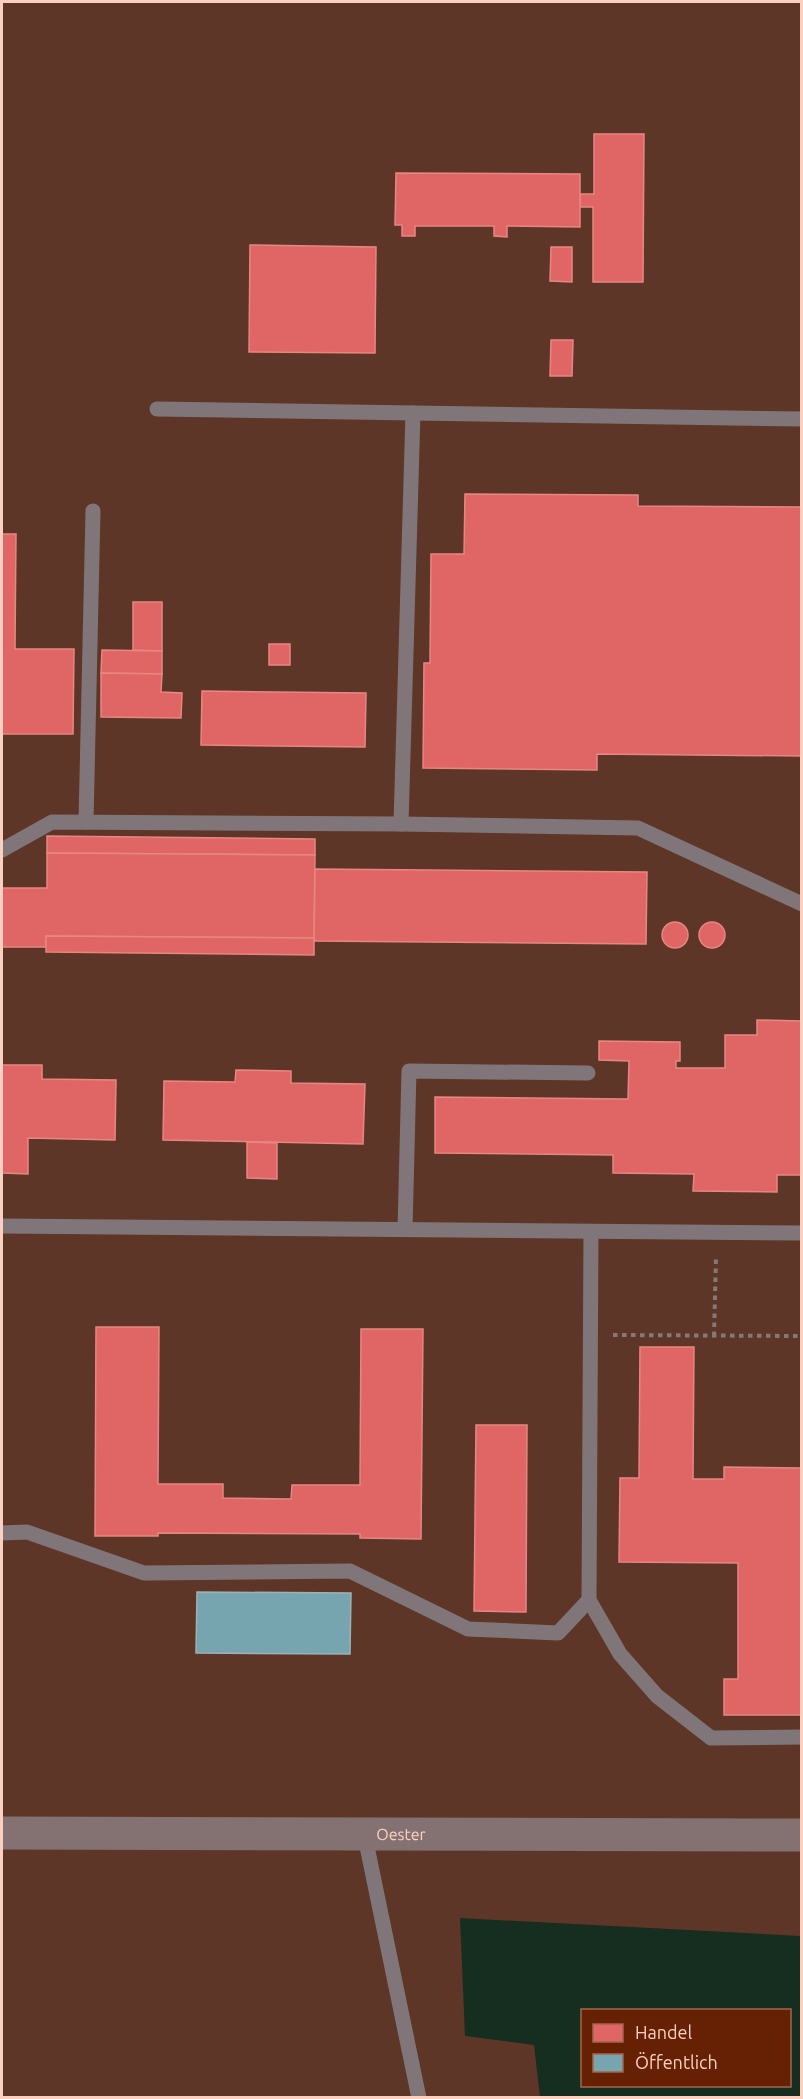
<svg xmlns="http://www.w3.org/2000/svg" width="803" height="2099" font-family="Ubuntu,sans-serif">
	<rect width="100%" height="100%" fill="#5d3627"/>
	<path fill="#162e1f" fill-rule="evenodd" d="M460 1918 801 1936V2097H540L534 2045 465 2036ZM582 2010H790V2086H582Z"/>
	<g fill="#e06666" stroke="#e88681" stroke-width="1.5">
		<path d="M594 134H644L643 282H593V207H580V194H594Z"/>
		<path d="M396 173 580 174V227L507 226V237L494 236V226H415V236H402V225H395Z"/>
		<path d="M250 245 376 247 375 353 249 352Z"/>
		<path d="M551 247H572V282L550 281Z"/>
		<path d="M551 340H573L572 376H550Z"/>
		<path d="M465 494 638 495V506L802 507V756L597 754V770L423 768 424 663H430L431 554H464Z"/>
		<path d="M2 534H16L15 649H74L73 734H2Z"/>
		<path d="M133 602H162V651L133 650Z"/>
		<rect x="269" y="644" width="21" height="21"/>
		<path d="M102 650 162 651V674L101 673Z"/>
		<path d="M101 673 162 674 161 692 182 693 181 718 101 717Z"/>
		<path d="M202 691 366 693 365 747 201 745Z"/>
		<path d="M47 836 315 839V855L47 853Z"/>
		<path d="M47 853 315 855 314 938 46 936V947H2V888H47Z"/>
		<path d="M315 869 647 872 646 944 314 941Z"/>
		<circle cx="675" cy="935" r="13"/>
		<circle cx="712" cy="935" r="13"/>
		<path d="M46 936 314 938V955L46 952Z"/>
		<path d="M757 1020 802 1021V1175H777V1192L693 1191 694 1174 613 1173V1155L435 1153V1097L628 1099 629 1061 599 1060V1041L680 1042V1061H676V1068H725V1035H757Z"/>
		<path d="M2 1065H42V1079L116 1080 115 1140 28 1138V1174L2 1173Z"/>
		<path d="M236 1070 291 1071V1083L365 1084 363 1144 163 1140 164 1081 235 1082Z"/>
		<path d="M247 1142 277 1143V1179L247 1178Z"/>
		<path d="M96 1327H159L158 1484H223V1498L291 1499 292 1485H360L361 1329H423L421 1539 360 1538V1534L158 1533V1536H95Z"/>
		<path d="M640 1347H694L693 1479H724V1467L802 1468V1715H724V1679H738V1563L619 1562 620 1478H639Z"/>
		<path d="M476 1425H527L526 1612 474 1611Z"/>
	</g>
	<path fill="#76a5af" stroke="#9eb2b4" stroke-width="1.5" d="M197 1592 351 1593 350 1654 196 1653Z"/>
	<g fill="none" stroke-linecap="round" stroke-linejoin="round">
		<g stroke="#847879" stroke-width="4" stroke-dasharray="4.5 4.5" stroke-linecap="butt">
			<path d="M613 1335 802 1336"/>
			<path d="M714 1336 716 1257"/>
		</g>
		<g stroke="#807679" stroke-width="15">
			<path d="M157 409 802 419"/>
			<path d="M86 822 93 511"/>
			<path d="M401 824 413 413"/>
			<path d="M2 850 52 822 401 824 638 828 802 904"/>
			<path d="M2 1226 802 1233"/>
			<path d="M405 1229 409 1071 588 1073"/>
			<path d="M591 1232 589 1600 620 1654 657 1696 711 1738 802 1737"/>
			<path d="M2 1533 27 1532 144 1573 350 1571 468 1629 558 1633 589 1600"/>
			<path d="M364 1832 419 2098"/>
		</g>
		<path stroke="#847272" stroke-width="33" id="s1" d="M2 1833 802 1835"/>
	</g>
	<g text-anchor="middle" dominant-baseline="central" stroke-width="6" stroke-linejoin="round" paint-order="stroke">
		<g font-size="16" fill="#fcd0c1" stroke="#662003">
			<text stroke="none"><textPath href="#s1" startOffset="399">Oester</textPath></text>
		</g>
	</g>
	<rect width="803" height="2099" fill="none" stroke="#fcd0c1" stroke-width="6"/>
	<rect x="581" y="2009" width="210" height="78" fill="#662003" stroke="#a2664f" stroke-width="1.5"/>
	<rect x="593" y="2024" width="30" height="18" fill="#e06666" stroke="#a2664f" stroke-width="1.5"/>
	<text x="635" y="2039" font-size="18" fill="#fcd0c1">Handel</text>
	<rect x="593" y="2054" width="30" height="18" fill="#76a5af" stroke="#a2664f" stroke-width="1.5"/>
	<text x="635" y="2069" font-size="18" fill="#fcd0c1">Öffentlich</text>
</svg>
